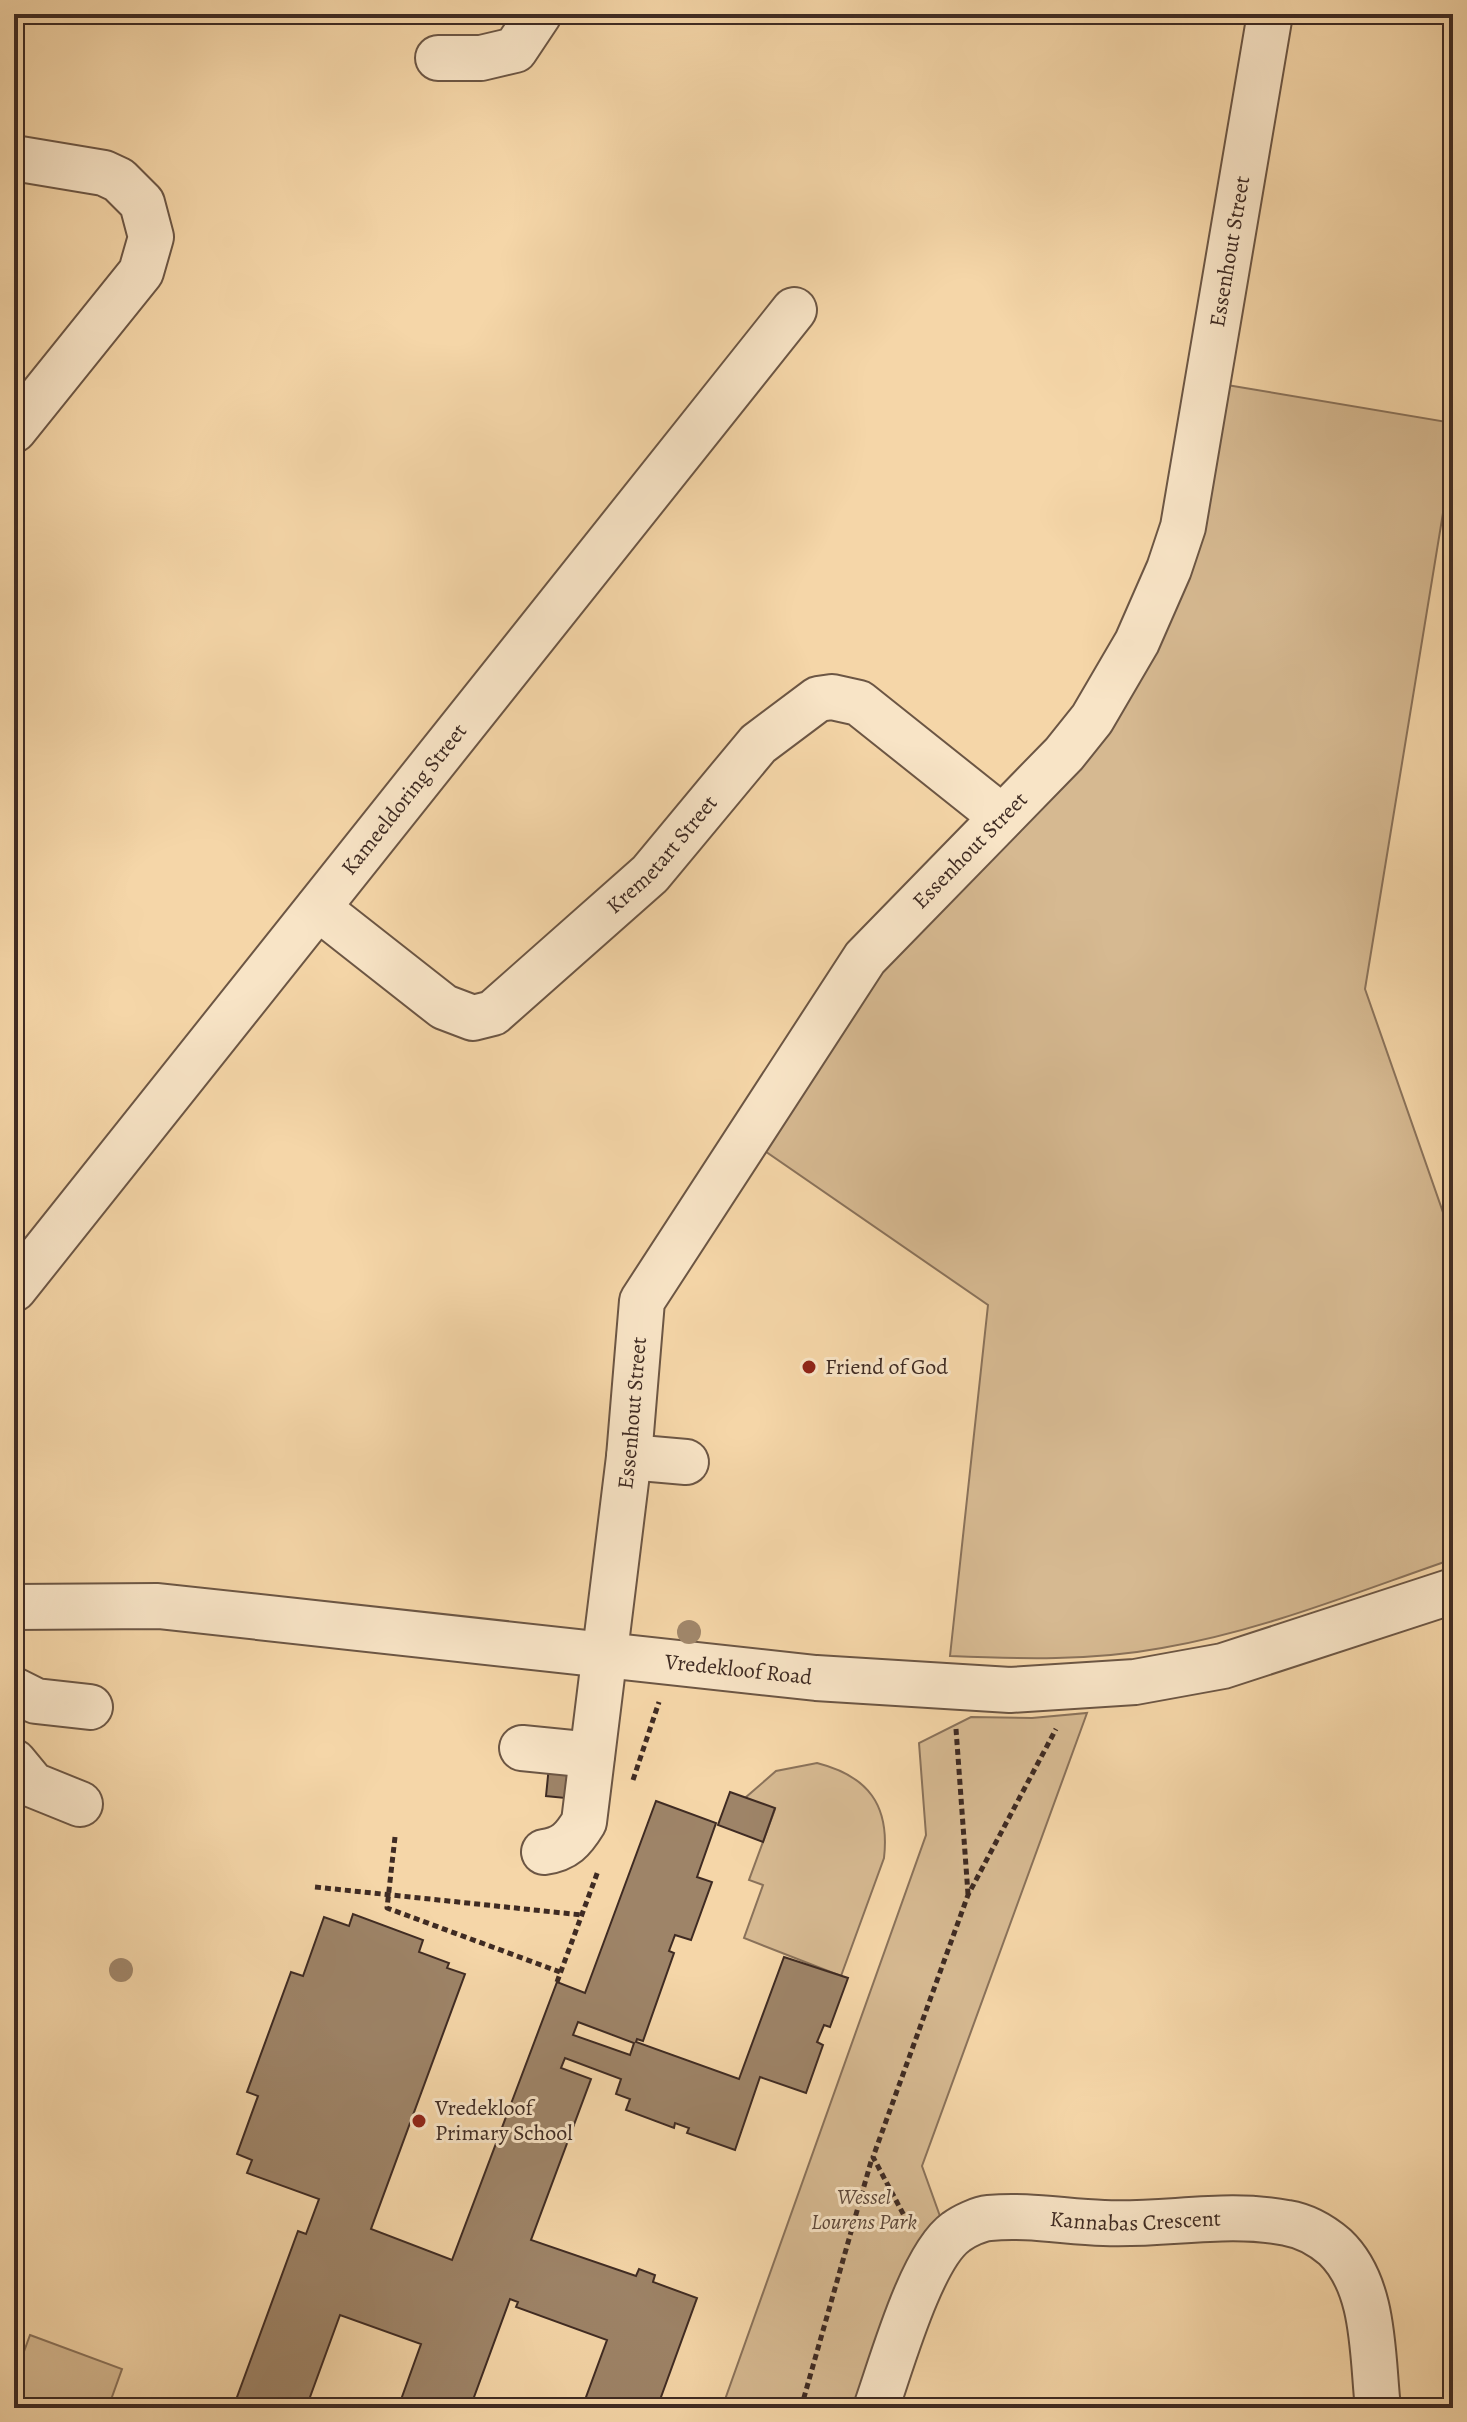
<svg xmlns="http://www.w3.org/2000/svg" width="1467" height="2422" font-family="Alegreya,serif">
	<rect width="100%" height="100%" fill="#f5d6a8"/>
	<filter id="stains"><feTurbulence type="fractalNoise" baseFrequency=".0025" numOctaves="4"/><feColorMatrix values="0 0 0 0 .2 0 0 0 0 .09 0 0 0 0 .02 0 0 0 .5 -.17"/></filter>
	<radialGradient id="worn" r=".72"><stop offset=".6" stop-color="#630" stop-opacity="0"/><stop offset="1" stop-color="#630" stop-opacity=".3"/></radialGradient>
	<g fill="#d6b991" stroke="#8a725a" stroke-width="2">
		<path d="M1227 385 1453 423V452L1365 989 1453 1241V1559C1357 1592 1262 1631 1162 1648 1092 1661 1020 1659 950 1656L988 1305 762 1149C810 1075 854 995 915 930 960 881 1013 839 1058 789Z"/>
		<path d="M1087 1713 922 2166 941 2219 859 2408H722L926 1835 919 1743 971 1717 1032 1718Z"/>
		<path d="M817 1763C868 1776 890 1805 884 1858L841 1976 744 1938 763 1885 749 1880 775 1809 745 1798 776 1771Z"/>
		<path d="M30 2335 122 2369 108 2408H14V2379Z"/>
	</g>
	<g fill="#9e8468" stroke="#3f2b23" stroke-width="2" fill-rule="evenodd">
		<path d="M549 1766 568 1768 565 1798 546 1796Z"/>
		<path d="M730 1792 775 1808 763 1842 718 1825Z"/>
		<path d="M656 1801 716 1823 697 1877 712 1882 691 1940 675 1935 669 1951 674 1953 643 2041 637 2039 636 2042 739 2079 784 1957 848 1978 830 2027 824 2025 817 2042 823 2045 806 2093 760 2077 735 2150 687 2133 689 2128 675 2123 674 2128 626 2110 630 2099 616 2094 621 2079 565 2058 561 2068 591 2079 531 2240 636 2276 639 2269 655 2275 653 2282 697 2298 657 2408H582L607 2340 516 2307 518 2302 510 2299 470 2408H398L421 2344 340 2315 306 2408H233L298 2231 306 2234 319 2199 247 2173 252 2160 237 2154 258 2096 247 2092 291 1972 303 1976 324 1917 349 1926 353 1914 423 1940 419 1952 449 1963 447 1968 465 1974 371 2229 452 2260 557 1982 585 1993ZM578 2022 634 2043 630 2055 573 2035Z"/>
	</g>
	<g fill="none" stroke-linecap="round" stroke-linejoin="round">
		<defs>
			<g id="minor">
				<path d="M438 58H481L515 50 539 14"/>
				<path d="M14 158 104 173 119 180 142 203 151 237 141 272 14 430"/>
				<path id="s1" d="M318 908 444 1007 473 1018 493 1013 650 874 758 744 818 699 832 697 859 703 1002 817"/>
				<path id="s2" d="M14 1289 794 310"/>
				<path d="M629 1457 686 1462"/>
				<path id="s3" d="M14 1607 158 1606 816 1678 1010 1690 1135 1682 1223 1666 1453 1591"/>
				<path d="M14 1690 36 1701 90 1707"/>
				<path d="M522 1748 592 1755"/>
				<path d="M14 1762 33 1785 80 1804"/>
				<path id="s4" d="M544 1852C565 1849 573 1840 584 1822L629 1457 642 1301 865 958 1064 754 1092 719 1137 642 1169 569 1183 527 1270 14"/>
				<path id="s5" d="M876 2408C891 2366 921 2257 956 2232 964 2226 979 2219 989 2218 1028 2214 1066 2222 1104 2223 1164 2226 1227 2211 1287 2223 1305 2226 1321 2235 1335 2247 1376 2286 1372 2356 1378 2408"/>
			</g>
		</defs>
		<use href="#minor" stroke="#6c5644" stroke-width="48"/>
		<g stroke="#3f2b23" stroke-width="5" stroke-dasharray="6 4" stroke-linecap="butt">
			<path d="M956 1729 968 1894"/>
			<path d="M633 1780 659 1702"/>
			<path d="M395 1837 387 1908 560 1972"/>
			<path d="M315 1887 582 1915"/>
			<path d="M557 1982 598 1871"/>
			<path d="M908 2223 873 2157 968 1895 1056 1729"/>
			<path d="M801 2408 872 2158"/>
		</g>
		<use href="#minor" stroke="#f8e4c6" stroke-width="44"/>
	</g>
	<g fill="#a1876b">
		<circle cx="689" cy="1632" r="12"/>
		<circle cx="121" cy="1970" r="12"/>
	</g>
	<g fill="#8f2418" stroke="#f8e4c6" stroke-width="3">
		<circle cx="809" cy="1367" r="8"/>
		<circle cx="419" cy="2121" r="8"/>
	</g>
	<g text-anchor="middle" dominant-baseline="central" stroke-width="6" stroke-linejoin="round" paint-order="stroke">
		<g font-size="22" fill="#3f2b23" stroke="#f8e4c6">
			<text stroke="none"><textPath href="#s4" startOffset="1808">Essenhout Street</textPath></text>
			<text stroke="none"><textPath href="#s2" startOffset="626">Kameeldoring Street</textPath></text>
			<text stroke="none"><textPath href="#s4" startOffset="1136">Essenhout Street</textPath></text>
			<text stroke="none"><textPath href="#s1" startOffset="444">Kremetart Street</textPath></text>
			<text stroke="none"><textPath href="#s4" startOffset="464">Essenhout Street</textPath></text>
			<text stroke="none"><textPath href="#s3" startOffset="728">Vredekloof Road</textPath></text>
			<text stroke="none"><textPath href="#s5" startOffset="378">Kannabas Crescent</textPath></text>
		</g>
		<g font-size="22" fill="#3f2b23" stroke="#f8e4c6" text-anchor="start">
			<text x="825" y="1367">Friend of God</text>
			<text x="435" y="2108">Vredekloof<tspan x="435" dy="25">Primary School</tspan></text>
		</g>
		<g font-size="22" font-style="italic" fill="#5d4739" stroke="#f8e4c6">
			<text x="864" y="2197">Wessel<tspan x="864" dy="25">Lourens Park</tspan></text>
		</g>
	</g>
	<rect width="1467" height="2422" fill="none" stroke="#f5d6a8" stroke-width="48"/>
	<rect x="16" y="16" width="1435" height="2390" fill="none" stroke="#3f2b23" stroke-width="4"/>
	<rect x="24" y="24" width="1419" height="2374" fill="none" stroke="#3f2b23" stroke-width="2"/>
	<rect width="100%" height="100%" filter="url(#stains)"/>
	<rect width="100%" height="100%" fill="url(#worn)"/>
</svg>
